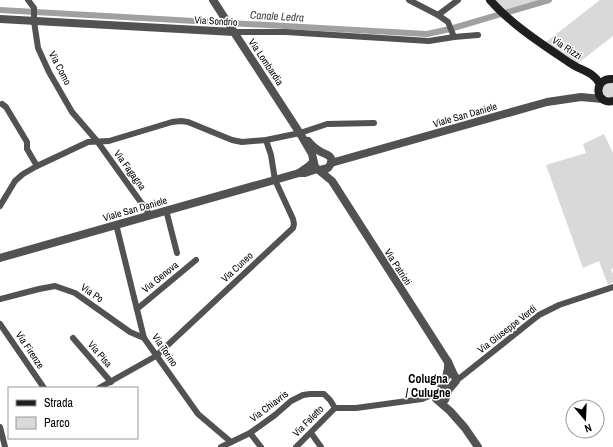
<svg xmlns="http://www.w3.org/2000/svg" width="613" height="447" font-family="'Archivo Narrow',sans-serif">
	<rect width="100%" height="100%" fill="#fff"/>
	<g fill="#d9d9d9">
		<path d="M494 0H539L506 10Z"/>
		<path d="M600 0H613V36L577 64 546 42Z"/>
		<path d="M611 82 613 83V97C600 99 597 85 611 82Z"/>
		<path d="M604 134 613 153V268L611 269 613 274V282L608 285 599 261 583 268 546 165 586 153 583 144Z"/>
	</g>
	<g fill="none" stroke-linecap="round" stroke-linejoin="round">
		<path stroke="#a0a0a0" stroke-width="6" d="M0 10 427 34 450 29 549 0"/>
		<g stroke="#525252" stroke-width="6">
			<path d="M28 0 34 8V21L38 48 49 72 72 112 97 141 150 215"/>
			<path d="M409 0 438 15 458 0"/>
			<path d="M438 15 448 22 454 37"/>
			<path d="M234 32H286L429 41 454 37 478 35"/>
			<path d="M2 104 6 107 27 142V149L37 166"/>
			<path d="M0 206 15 181 23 174 37 166 88 142 109 141 172 122 181 121 188 122 232 140 242 142 266 140 300 133 327 124 374 123"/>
			<path d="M166 210 177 253"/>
			<path d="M116 224 144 338 198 414 231 442"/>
			<path d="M0 299 39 289 55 286 75 293 130 332 144 338"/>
			<path d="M137 309 196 260"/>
			<path d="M0 324 44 388"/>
			<path d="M73 338 111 382"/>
			<path d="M456 381 539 315 559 305 613 287"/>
			<path d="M99 388 156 356 293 228 294 224 293 219 275 180 271 155 266 140"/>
			<path d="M335 408H356L422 399 437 393"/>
			<path d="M0 427 5 447"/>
			<path d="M250 433 261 447"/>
			<path d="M311 433 321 447"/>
			<path d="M221 447 250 433 275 415 291 401 303 395 310 394H324L330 400 335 408"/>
			<path d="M296 447 335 408"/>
		</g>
		<g stroke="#525252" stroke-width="8">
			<path d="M213 0 301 135 312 154 315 167 332 181 448 362 454 375"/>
			<path d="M0 19 234 32"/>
			<path d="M308 141C311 145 316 149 321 152 329 155 336 158 328 168L320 170"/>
			<path d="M313 162 309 166 299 173H305L317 169"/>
			<path d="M331 163 547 102 581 97 602 99"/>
			<path d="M0 258 299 173"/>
			<path d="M448 362C449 370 445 382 441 388 439 393 435 393 436 399L450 411 465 428 478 447"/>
			<path d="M441 402 445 400 449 389 456 381 455 376 451 374"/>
		</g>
		<g stroke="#1f1f1f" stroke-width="8">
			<path d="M490 0C512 25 542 44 570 63 581 71 593 71 600 84"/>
			<path d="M613 79C593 77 594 105 613 101"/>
		</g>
	</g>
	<g text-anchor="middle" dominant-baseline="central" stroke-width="3" stroke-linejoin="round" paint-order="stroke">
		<g font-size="10" fill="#000" stroke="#fff">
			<text transform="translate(216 21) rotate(3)">Via Sondrio</text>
			<text transform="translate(567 48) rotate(33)">Via Rizzi</text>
			<text transform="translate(266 62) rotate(56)">Via Lombardia</text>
			<text transform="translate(60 68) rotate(62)">Via Como</text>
			<text transform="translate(465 115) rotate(-16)">Viale San Daniele</text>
			<text transform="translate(130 170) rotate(54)">Via Fagagna</text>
			<text transform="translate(135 209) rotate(-16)">Viale San Daniele</text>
			<text transform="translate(237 267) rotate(-43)">Via Cuneo</text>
			<text transform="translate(398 267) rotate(57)">Via Patrioti</text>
			<text transform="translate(160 277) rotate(-39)">Via Genova</text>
			<text transform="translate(92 293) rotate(34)">Via Po</text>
			<text transform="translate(507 329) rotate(-38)">Via Giuseppe Verdi</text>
			<text transform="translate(30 350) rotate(56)">Via Firenze</text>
			<text transform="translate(165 350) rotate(56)">Via Torino</text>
			<text transform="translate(100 354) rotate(49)">Via Pisa</text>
			<text transform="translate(269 406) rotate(-37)">Via Chiavris</text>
			<text transform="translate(308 421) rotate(-45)">Via Feletto</text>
		</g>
		<g font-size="11" font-style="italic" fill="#414141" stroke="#fff">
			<text transform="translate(277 16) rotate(3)">Canale Ledra</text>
		</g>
		<g font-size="12" font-weight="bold" fill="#000" stroke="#fff">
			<text x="428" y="379">Colugna<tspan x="428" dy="14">/ Culugne</tspan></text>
		</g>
	</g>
	<rect x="8" y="387" width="130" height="52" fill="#ffffff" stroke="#999999"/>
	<rect x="16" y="400" width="20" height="6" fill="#1f1f1f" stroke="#999999"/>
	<text x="44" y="407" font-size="12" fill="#000000">Strada</text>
	<rect x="16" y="417" width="20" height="12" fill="#d9d9d9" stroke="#999999"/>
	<text x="44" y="427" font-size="12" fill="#000000">Parco</text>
	<g transform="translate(585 419) rotate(161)"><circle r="19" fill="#ffffff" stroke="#999999"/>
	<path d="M0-3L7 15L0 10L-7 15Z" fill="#000000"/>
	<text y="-6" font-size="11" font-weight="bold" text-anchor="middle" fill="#000000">N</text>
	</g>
</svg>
